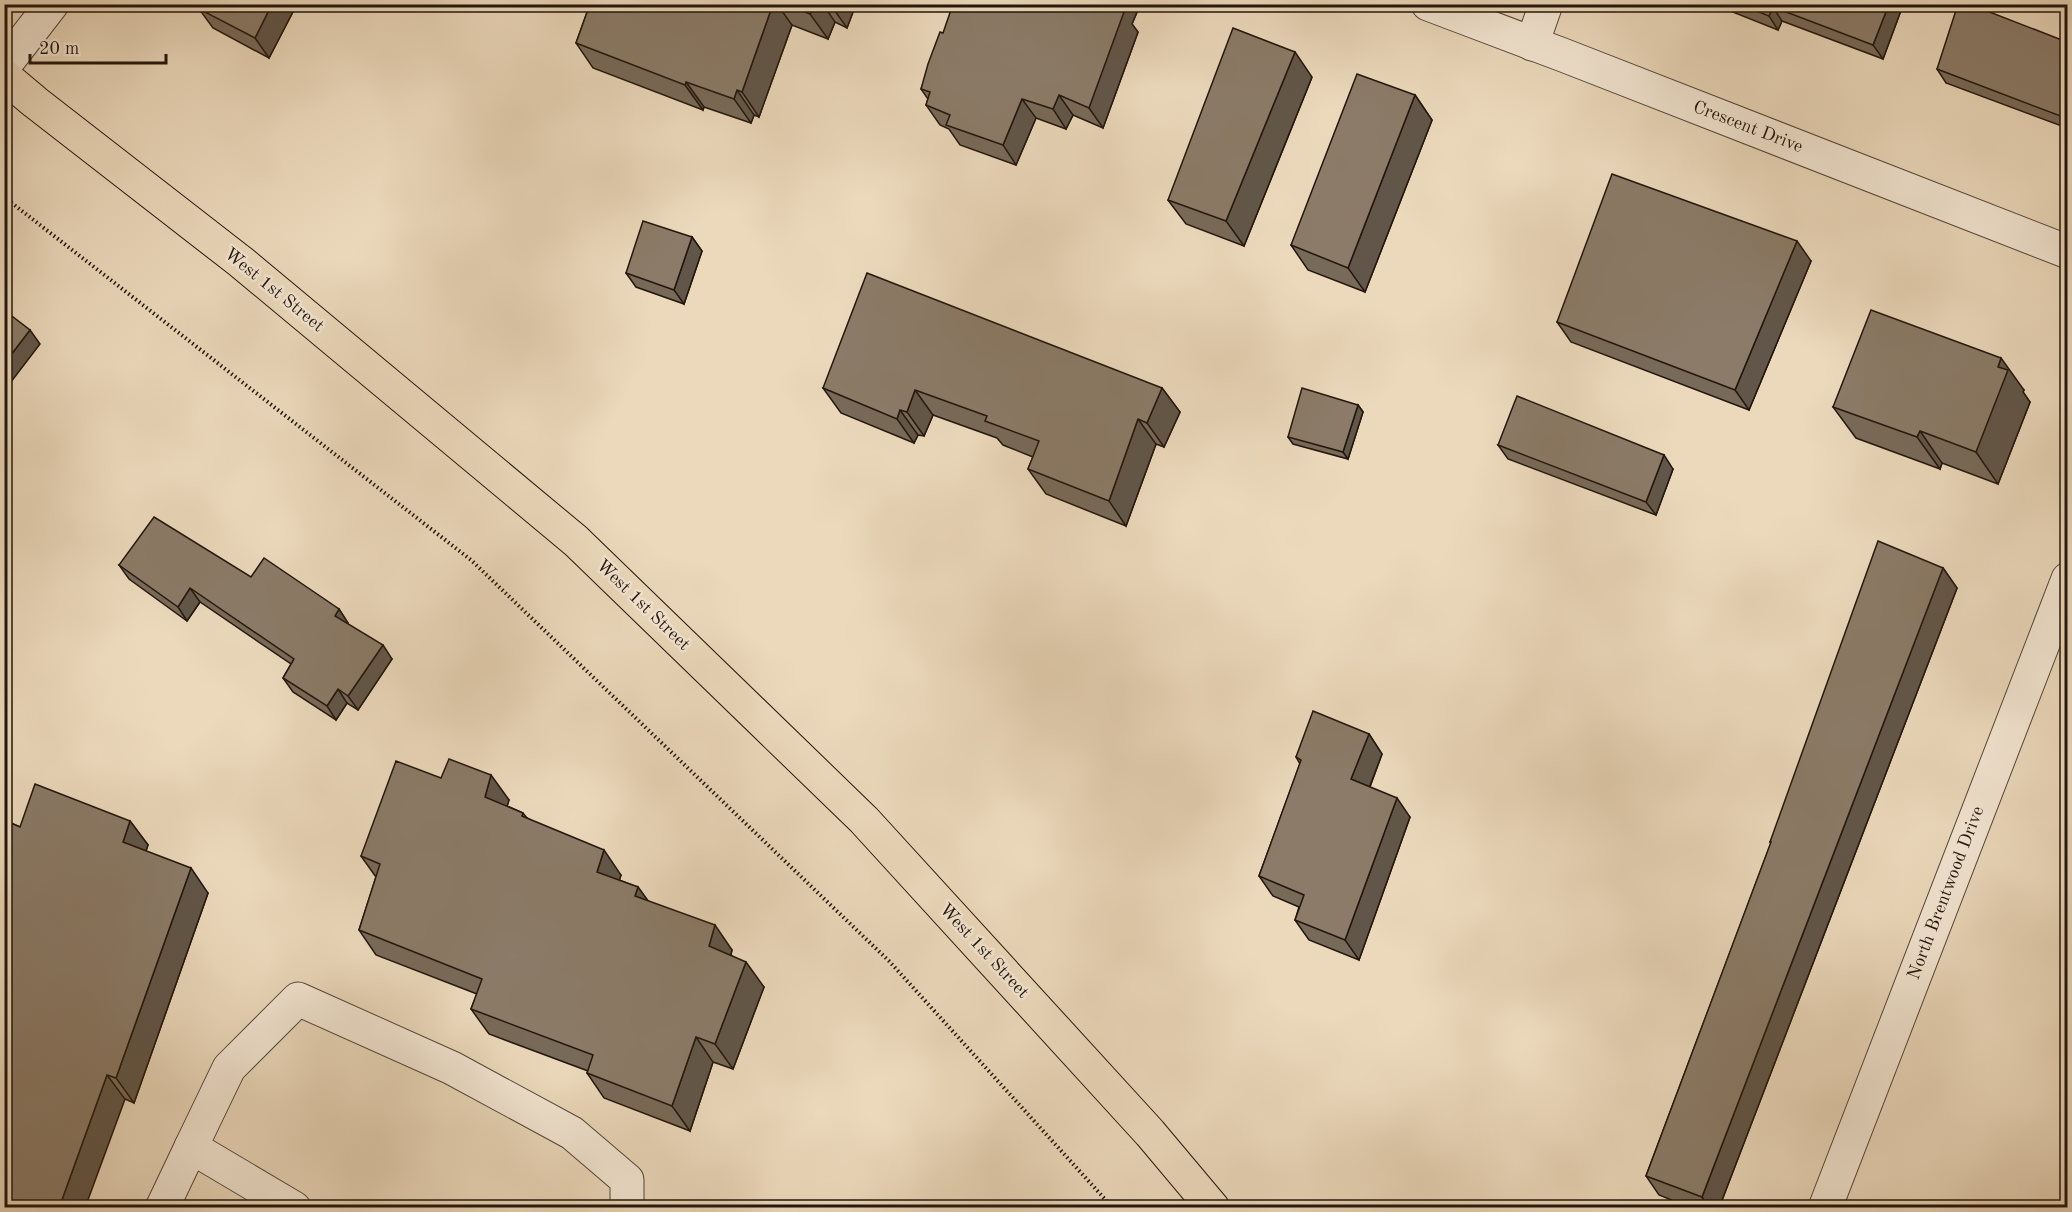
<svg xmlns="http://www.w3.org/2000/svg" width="2072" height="1212" font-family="'Old Standard TT',serif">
	<rect width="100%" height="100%" fill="#ecd9bc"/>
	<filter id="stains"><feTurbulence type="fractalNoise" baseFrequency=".00333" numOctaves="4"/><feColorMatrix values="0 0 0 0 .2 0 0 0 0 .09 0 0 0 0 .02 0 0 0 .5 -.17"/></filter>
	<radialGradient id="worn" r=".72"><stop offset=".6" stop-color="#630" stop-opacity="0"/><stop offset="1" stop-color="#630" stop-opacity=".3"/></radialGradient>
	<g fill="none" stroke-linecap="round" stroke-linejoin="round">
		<defs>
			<g id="minor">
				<path d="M1428 4 1563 55 2068 252"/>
				<path d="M1532 44 1546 4"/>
				<path d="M4 66 52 4"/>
				<path d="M162 1208 191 1147"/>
				<path d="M294 1208 191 1147 229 1068 298 999 452 1068 572 1133 627 1180V1208"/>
				<path d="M1825 1208 2068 579"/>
			</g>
			<path id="major" d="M4 76 35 102 241 262 576 541 864 820 1150 1133 1213 1208"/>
		</defs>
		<use href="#minor" stroke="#544739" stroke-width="35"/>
		<use href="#major" stroke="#22160d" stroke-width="35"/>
		<path stroke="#22160d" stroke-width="4" stroke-dasharray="1.5 3" stroke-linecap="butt" d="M4 197 471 560 889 961 1113 1208"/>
		<use href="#minor" stroke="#f3e6d3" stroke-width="33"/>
		<use href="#major" stroke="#ecd9bc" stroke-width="33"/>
	</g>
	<g fill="#786a59" stroke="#22160d" stroke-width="1.5">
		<path d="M201 4H297L269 58 213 28 199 9Z"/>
		<path d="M590 4H856L847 28 835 22 828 39 792 25 759 117 754 115 751 123 704 107 703 110 593 68 576 43Z"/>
		<path d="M1131 4 1137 12 1132 24 1138 32 1103 128 1073 115 1066 129 1036 118 1016 165 960 145 949 129 940 125 926 105 928 99 921 89 943 33 989 5Z"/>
		<path d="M1718 4H1903V5L1883 59 1782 21 1778 30 1720 7Z"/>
		<path d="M2067 42V128L1946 83 1937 69Z"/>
		<path d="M1312 77 1244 246 1186 224 1168 200Z"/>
		<path d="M1415 95 1432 120 1365 292 1308 270 1291 245Z"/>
		<path d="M692 237 702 251 684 304 636 287 626 273Z"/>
		<path d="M1811 261 1749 410 1571 342 1557 322Z"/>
		<path d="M823 388H1162L1180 412 1164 447 1156 444 1126 526 1046 494 1028 469 1033 457 1003 445 997 438 933 415 924 436 918 435 914 443 841 413Z"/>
		<path d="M2024 390 2023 392 2030 402 1998 484 1942 463 1940 469 1856 438 1833 407Z"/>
		<path d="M1358 405 1363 412 1348 459 1293 444 1288 437Z"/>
		<path d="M1498 445 1673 469 1656 515 1508 459Z"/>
		<path d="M119 565 251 577 339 609 348 623V624L392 659 358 710 347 703 336 720 293 692 283 678 291 664 200 602 187 621 129 579Z"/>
		<path d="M1943 568 1957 588 1719 1208H1691L1659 1195 1646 1176 1771 843 1770 842Z"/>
		<path d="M1369 734 1382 754 1370 787 1410 817 1359 960 1309 940 1295 920 1299 907 1273 896 1259 876 1300 764 1296 757Z"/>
		<path d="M441 778 509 800 507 806 523 813 527 818 621 875 619 880 638 887 648 901 732 950 731 955 764 987 733 1069 713 1062 690 1131 604 1098 587 1073 588 1071 489 1034 471 1009 477 994 376 955 359 930 376 877 361 856Z"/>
		<path d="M4 820 20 827 130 821 148 845 146 851 208 893 134 1103 125 1099 4 1208Z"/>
	</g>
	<g fill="#615649" stroke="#22160d" stroke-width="1.5">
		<path d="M272 4H297L269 58 255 38Z"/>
		<path d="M773 4H777L792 25 759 117 742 92Z"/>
		<path d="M815 4H823L835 22 828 39 810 14Z"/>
		<path d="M830 4H856L847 28Z"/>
		<path d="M1118 4H1131L1137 12 1132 24 1138 32 1103 128 1089 108Z"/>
		<path d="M1889 4 1903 5 1883 59 1873 45Z"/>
		<path d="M1773 7 1782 21 1778 30 1769 16Z"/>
		<path d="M1295 52 1312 77 1244 246 1226 221Z"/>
		<path d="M686 82 704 107 703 110 685 85Z"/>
		<path d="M737 90 754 115 751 123 734 99Z"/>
		<path d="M1059 95 1073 115 1066 129 1053 109Z"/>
		<path d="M1415 95 1432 120 1365 292 1348 268Z"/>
		<path d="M1022 99 1036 118 1016 165 1003 145Z"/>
		<path d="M2067 113V123L2063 117Z"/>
		<path d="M692 237 702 251 684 304 674 290Z"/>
		<path d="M1797 241 1811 261 1749 410 1735 390Z"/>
		<path d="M30 330 40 344 4 391V364Z"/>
		<path d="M2001 358 2024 390 2023 392 2030 402 1998 484 1976 452 1998 367Z"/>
		<path d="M1162 388 1180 412 1164 447 1147 423Z"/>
		<path d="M915 390 933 415 924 436 907 412Z"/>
		<path d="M1358 405 1363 412 1348 459 1343 452Z"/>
		<path d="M900 410 918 435 914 443 897 419Z"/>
		<path d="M1138 419 1156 444 1126 526 1109 501Z"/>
		<path d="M1920 431 1942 463 1940 469 1917 437Z"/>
		<path d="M1664 455 1673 469 1656 515 1646 502Z"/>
		<path d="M1943 568 1957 588 1719 1208H1709L1702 1197Z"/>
		<path d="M190 588 200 602 187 621 178 607Z"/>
		<path d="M339 609 348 623 345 630 335 616Z"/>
		<path d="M383 645 392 659 358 710 348 696Z"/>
		<path d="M338 689 347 703 336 720 327 706Z"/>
		<path d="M1369 734 1382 754 1365 799 1351 779Z"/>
		<path d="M491 775 509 800 502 822 485 797Z"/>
		<path d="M1397 798 1410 817 1359 960 1345 940Z"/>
		<path d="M130 821 148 845 140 867 123 842Z"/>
		<path d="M604 850 621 875 614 897 597 872Z"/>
		<path d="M191 868 208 893 134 1103 116 1078Z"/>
		<path d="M638 887 656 912 635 896Z"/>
		<path d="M715 925 732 950 726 971 709 946Z"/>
		<path d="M746 962 764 987 733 1069 715 1044Z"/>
		<path d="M696 1037 713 1062 690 1131 672 1106Z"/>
		<path d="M107 1075 125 1099 85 1208H59Z"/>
	</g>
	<g fill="#8b7b68" stroke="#22160d" stroke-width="1.5">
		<path d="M201 4H272L255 38 199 9Z"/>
		<path d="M590 4H773L742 92 737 90 734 99 686 82 685 85 576 43Z"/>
		<path d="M785 4H815L810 14Z"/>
		<path d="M953 4H1118L1116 10 1124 12 1089 108 1059 95 1053 109 1022 99 1003 145 946 125 950 115 926 105 930 92 921 89 928 64 940 32 943 33Z"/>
		<path d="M1739 4H1889L1873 45 1773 7 1769 16Z"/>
		<path d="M1958 4H1969L2067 42V113L2063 117 1937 69Z"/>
		<path d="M1233 28 1295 52 1226 221 1168 200Z"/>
		<path d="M1357 74 1415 95 1348 268 1291 245Z"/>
		<path d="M1612 174 1797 241 1735 390 1557 322Z"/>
		<path d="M643 221 692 237 674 290 626 273Z"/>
		<path d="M867 273 1162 388 1147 423 1138 419 1109 501 1028 469 1039 441 985 421 987 416 915 390 907 412 900 410 897 419 823 388Z"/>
		<path d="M4 310 30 330 4 364Z"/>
		<path d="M1871 310 2001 358 1998 367 2008 370 1976 452 1920 431 1917 437 1833 407Z"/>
		<path d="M1302 388 1358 405 1343 452 1288 437Z"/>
		<path d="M1517 396 1664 455 1646 502 1498 445Z"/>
		<path d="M154 517 251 577 264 558 339 609 335 616 383 645 348 696 338 689 327 706 283 678 294 659 190 588 178 607 119 565Z"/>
		<path d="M1878 541 1943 568 1702 1197 1646 1176 1771 842H1770Z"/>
		<path d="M1313 711 1369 734 1351 779 1397 798 1345 940 1295 920 1304 895 1259 876 1301 760 1296 757Z"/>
		<path d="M449 759 491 775 485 797 523 813 522 816 604 850 597 872 638 887 635 896 715 925 709 946 746 962 715 1044 696 1037 672 1106 587 1073 593 1055 471 1009 482 979 359 930 380 864 361 856 396 761 441 778Z"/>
		<path d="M35 784 130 821 123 842 191 868 116 1078 107 1075 59 1208H4V869L5 867H4V820L20 827Z"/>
	</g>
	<g text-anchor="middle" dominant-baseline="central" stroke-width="5" stroke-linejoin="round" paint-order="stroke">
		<g font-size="18" fill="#22160d" stroke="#f3e6d3">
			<text transform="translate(1748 127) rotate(21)">Crescent Drive</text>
			<text transform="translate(274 290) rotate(39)">West 1st Street</text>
			<text transform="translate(643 605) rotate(44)">West 1st Street</text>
			<text transform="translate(1946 893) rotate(-69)">North Brentwood Drive</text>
			<text transform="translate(984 951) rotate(47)">West 1st Street</text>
		</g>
	</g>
	<rect width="2072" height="1212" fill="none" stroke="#ecd9bc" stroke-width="24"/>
	<rect x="6" y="6" width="2060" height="1200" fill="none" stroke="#22160d" stroke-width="3"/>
	<rect x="12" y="12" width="2048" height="1188" fill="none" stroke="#22160d" stroke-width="1.5"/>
	<path d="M30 54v9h136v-9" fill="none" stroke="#22160d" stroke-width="3"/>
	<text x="39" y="54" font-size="18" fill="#22160d" stroke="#f3e6d3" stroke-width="4.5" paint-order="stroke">20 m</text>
	<rect width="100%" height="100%" filter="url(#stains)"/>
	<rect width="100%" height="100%" fill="url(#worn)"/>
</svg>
